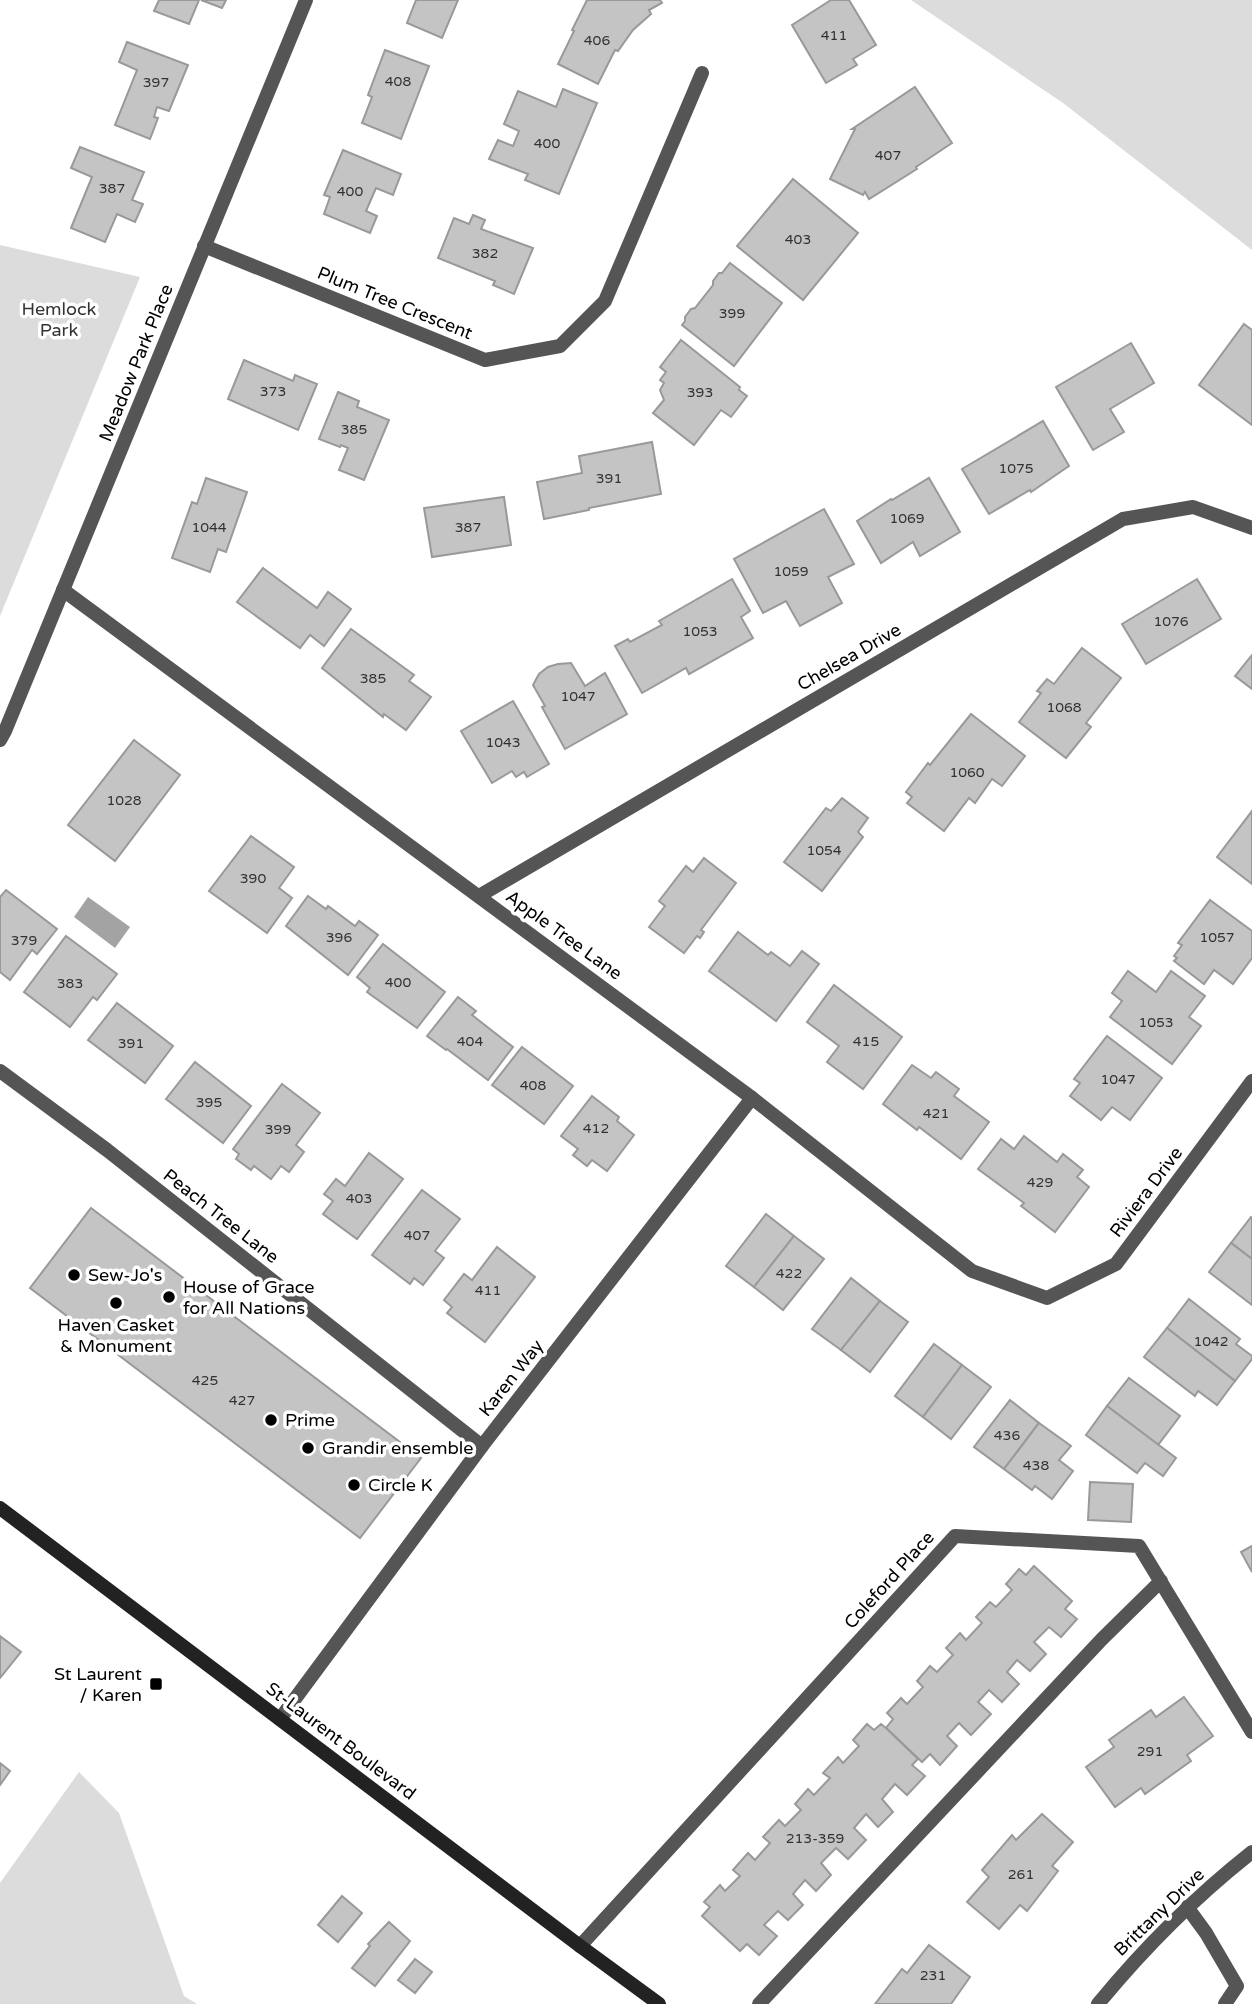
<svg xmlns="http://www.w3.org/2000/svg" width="1252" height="2004" font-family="'Varela Round',sans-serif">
	<rect width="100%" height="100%" fill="#fff"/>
	<g fill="#dcdcdc">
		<path d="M911 0H1252V250L1063 103Z"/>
		<path d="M0 245 140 277 0 616Z"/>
		<path d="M79 1772 119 1813 184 1996 197 2004H0V1883Z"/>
	</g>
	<path fill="#a3a3a3" d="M88 897 130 927 115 948 74 917Z"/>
	<g fill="#c4c4c4" stroke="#999" stroke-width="2">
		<path d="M159 0H199L189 24 154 11Z"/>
		<path d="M201 0H226L222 8Z"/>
		<path d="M416 0H458L442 38 407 23Z"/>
		<path d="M587 0H660L662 3 649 10 651 14 633 30 618 51 615 50 598 84 558 64 574 31 572 30Z"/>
		<path d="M831 0H849L876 45 853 59 857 65 826 83 792 25Z"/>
		<path d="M127 42 188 65 169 111 157 107 154 117 158 118 150 139 115 125 137 70 119 62Z"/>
		<path d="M385 50 429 66 401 139 362 123 372 97 368 95Z"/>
		<path d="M915 87 952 143 916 167 917 169 869 199 865 192 863 195 830 179 855 129H852Z"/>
		<path d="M563 89 597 103 559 194 525 180 528 174 489 159 498 140 513 146 519 131 504 124 518 91 556 107Z"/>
		<path d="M80 147 144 172 132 200 143 204 135 222 117 214 105 242 71 228 92 177 71 168Z"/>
		<path d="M343 150 401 174 393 195 376 188 366 211 377 216 370 233 324 214 330 197 324 195Z"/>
		<path d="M793 179 858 233 803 300 737 246Z"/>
		<path d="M473 215 485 220 481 229 533 248 514 294 493 285 495 281 438 258 454 218 469 224Z"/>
		<path d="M730 263 782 303 734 366 682 325 685 321V317L691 309 695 308 713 285V281L719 273H722Z"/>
		<path d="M1244 324 1252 330V425L1199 385Z"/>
		<path d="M681 340 740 387 739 390 747 396 731 417 721 410 694 445 653 413 664 400 660 390 664 383 660 380 666 372 660 367Z"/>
		<path d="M1131 343 1154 383 1110 409 1124 432 1093 450 1056 387Z"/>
		<path d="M244 360 293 381 295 375 317 384 298 430 228 399Z"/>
		<path d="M338 392 359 401 357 407 389 420 364 480 339 470 348 448 341 445 340 447 319 439Z"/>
		<path d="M1043 421 1069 466 1031 492 1030 490 989 514 962 469Z"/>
		<path d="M652 442 661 494 589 508V510L544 519 537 482 582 473 579 456Z"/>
		<path d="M206 478 247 492 226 552 218 549 210 572 172 558 192 502 197 504Z"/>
		<path d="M929 478 960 532 920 556 913 542 881 563 857 521 891 499 892 500Z"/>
		<path d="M504 497 511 545 432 557 424 508Z"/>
		<path d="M824 509 854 564 828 577 842 603 800 626 786 601 763 613 734 559Z"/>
		<path d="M263 568 317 608 328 592 351 609 324 646 310 635 300 648 237 602Z"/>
		<path d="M732 579 750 611 741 617 753 638 689 674 686 668 642 693 615 646 628 639 630 642 662 625 659 621Z"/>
		<path d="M1197 579 1221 619 1146 664 1122 624Z"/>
		<path d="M351 629 414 675 409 681 431 697 406 730 384 714 383 717 322 668Z"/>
		<path d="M1082 648 1121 678 1086 723 1091 727 1066 758 1019 722 1041 693 1037 691 1047 679 1054 684Z"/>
		<path d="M1252 655V689L1235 676Z"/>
		<path d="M571 663 585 686 605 673 627 714 565 749 542 707 545 706 533 685 539 674 548 667 558 664Z"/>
		<path d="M513 701 549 764 527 777 524 772 516 777 512 771 492 783 461 731Z"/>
		<path d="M971 714 1025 756 1002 786 992 779 975 803 969 798 944 831 907 803 912 797 906 792 928 763 930 765Z"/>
		<path d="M134 740 180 775 115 861 68 825Z"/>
		<path d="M842 798 868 818 858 832 863 837 822 891 784 862 826 808 831 811Z"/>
		<path d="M1252 811V884L1217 857Z"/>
		<path d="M251 836 294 867 279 888 292 898 267 933 209 891Z"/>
		<path d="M704 858 736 883 701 930 704 932 700 938 697 936 684 953 649 927 665 906 659 901 686 866 693 872Z"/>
		<path d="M6 890 57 929 37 954 32 950 10 980 0 972V897Z"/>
		<path d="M308 896 326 909 328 906 355 926 359 921 378 935 348 975 286 926Z"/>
		<path d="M1210 900 1252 931V958L1233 984 1214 970 1204 984 1174 961 1177 958 1174 956 1182 945 1178 943Z"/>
		<path d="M738 932 768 955 771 952 790 966 802 951 819 964 776 1021 709 971Z"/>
		<path d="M66 936 117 974 97 1000 93 997 70 1027 24 992Z"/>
		<path d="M383 944 445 992 417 1028 367 992 370 988 357 977Z"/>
		<path d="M1128 971 1156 992 1171 971 1205 996 1189 1017 1201 1026 1172 1064 1110 1017 1122 1001 1112 993Z"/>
		<path d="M834 985 902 1037 863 1089 827 1062 839 1046 807 1022Z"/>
		<path d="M458 997 476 1011 472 1015 513 1047 488 1080 447 1049 446 1050 427 1036Z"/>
		<path d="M117 1003 173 1046 145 1083 88 1040Z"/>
		<path d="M1107 1036 1162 1078 1130 1120 1112 1107 1101 1120 1070 1096 1080 1083 1074 1079Z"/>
		<path d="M522 1047 573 1086 544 1124 492 1085Z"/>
		<path d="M195 1062 251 1106 223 1143 166 1099Z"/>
		<path d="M912 1065 931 1078 936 1072 959 1089 954 1096 989 1122 961 1159 919 1127 917 1130 883 1104Z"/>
		<path d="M282 1084 320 1113 296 1145 304 1152 289 1172 281 1166 271 1179 254 1166 251 1170 236 1159 239 1154 233 1149Z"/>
		<path d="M592 1096 619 1117 617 1121 634 1135 607 1171 592 1160 587 1166 573 1155 578 1149 561 1136Z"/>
		<path d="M1024 1136 1057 1162 1063 1154 1083 1170 1077 1177 1089 1187 1055 1232 1021 1206 1024 1203 978 1169 1001 1139 1014 1149Z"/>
		<path d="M369 1153 403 1179 357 1239 323 1214 333 1201 324 1194 336 1179 345 1186Z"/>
		<path d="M422 1190 460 1219 435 1251 444 1258 423 1285 414 1278 410 1284 372 1255Z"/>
		<path d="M91 1208 421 1458 360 1538 30 1288Z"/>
		<path d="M766 1214 794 1236 754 1287 726 1266Z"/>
		<path d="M1251 1217 1252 1218V1259L1231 1243Z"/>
		<path d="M794 1236 824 1259 783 1310 754 1287Z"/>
		<path d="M1231 1243 1252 1259V1305L1209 1272Z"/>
		<path d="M497 1247 535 1277 485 1342 447 1313 452 1307 444 1300 464 1274 472 1280Z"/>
		<path d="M851 1278 880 1301 841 1350 812 1329Z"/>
		<path d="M1189 1299 1240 1339 1236 1344 1252 1356V1359L1235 1381 1167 1328Z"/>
		<path d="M880 1301 908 1322 870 1372 841 1350Z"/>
		<path d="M1167 1328 1235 1381 1217 1405 1198 1391 1195 1396 1144 1357Z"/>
		<path d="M934 1344 962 1365 923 1417 895 1396Z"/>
		<path d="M962 1365 991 1387 951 1439 923 1417Z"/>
		<path d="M1129 1378 1180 1416 1158 1445 1107 1406Z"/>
		<path d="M1010 1400 1039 1423 1004 1469 974 1447Z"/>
		<path d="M1107 1406 1176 1458 1163 1476 1145 1463 1137 1473 1086 1435Z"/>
		<path d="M1039 1423 1071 1446 1059 1460 1073 1471 1052 1499 1035 1486 1032 1490 1004 1469Z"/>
		<path d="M1090 1482 1133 1484 1131 1522 1088 1520Z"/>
		<path d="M1252 1546V1572L1241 1552Z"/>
		<path d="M1034 1566 1072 1601 1065 1609 1077 1619 1061 1637 1049 1627 1034 1642 1046 1654 1030 1671 1017 1660 1007 1672 1019 1684 1002 1702 989 1690 978 1702 991 1714 971 1735 959 1723 947 1736 957 1746 940 1765 930 1754 922 1762 886 1728 893 1719 887 1713 901 1698 907 1704 923 1687 917 1681 930 1666 937 1672 953 1655 946 1648 960 1633 966 1640 982 1623 976 1617 990 1602 996 1607 1012 1590 1006 1584 1019 1569 1026 1575Z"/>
		<path d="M0 1636 21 1652 0 1678Z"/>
		<path d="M1184 1697 1213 1736 1187 1755 1191 1761 1145 1794 1141 1788 1115 1807 1086 1767 1114 1747 1109 1740 1151 1710 1156 1717Z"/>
		<path d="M867 1724 874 1730 881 1724 886 1728 918 1759 912 1765 925 1776 907 1795 895 1784 882 1799 893 1812 878 1827 866 1814 854 1828 866 1840 848 1859 836 1848 821 1863 831 1875 816 1891 805 1880 793 1894 803 1905 788 1920 778 1911 764 1925 777 1936 759 1955 747 1944 740 1951 702 1916 710 1907 704 1902 720 1885 725 1891 740 1876 733 1870 748 1853 755 1860 770 1843 763 1837 779 1820 785 1826 801 1810 795 1804 808 1789 814 1795 830 1778 823 1773 838 1757 843 1763 859 1746 853 1740Z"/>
		<path d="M0 1763 10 1771 0 1785Z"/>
		<path d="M1042 1814 1073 1842 1052 1866 1058 1871 1027 1911 1020 1905 999 1929 967 1902 989 1877 982 1870 1012 1835 1016 1840Z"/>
		<path d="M342 1896 362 1913 338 1942 318 1925Z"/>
		<path d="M389 1922 410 1941 375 1986 352 1968 370 1946 368 1944Z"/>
		<path d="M929 1945 970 1977 951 2004H875L902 1969 907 1973Z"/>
		<path d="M415 1959 432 1972 415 1993 398 1980Z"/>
	</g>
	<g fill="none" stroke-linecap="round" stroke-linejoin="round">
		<g stroke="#555" stroke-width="14">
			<path d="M1187 1907 1206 1933 1237 1986 1225 2004"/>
			<path d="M759 2004 1102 1639 1161 1581"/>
		</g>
		<g stroke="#555" stroke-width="14">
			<path d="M204 246 485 360 560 346 605 301 702 73"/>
			<path d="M63 590 752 1098 972 1271 1047 1298 1116 1264 1252 1081"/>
			<path d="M0 740 5 731 306 0"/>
			<path d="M479 896 1123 519 1193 507 1252 528"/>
			<path d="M0 1071 107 1150 482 1446"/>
			<path d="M280 1719 482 1446 752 1098"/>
			<path d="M580 1946 955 1536 1139 1546 1252 1732"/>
			<path d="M1098 2004C1144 1948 1195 1897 1252 1852"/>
		</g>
		<path stroke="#222" stroke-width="14" d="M0 1508 580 1946 659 2004"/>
	</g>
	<g fill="#000" stroke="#fff" stroke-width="2.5">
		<circle cx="74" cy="1275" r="7"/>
		<circle cx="169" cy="1297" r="7"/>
		<circle cx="116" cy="1303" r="7"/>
		<circle cx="271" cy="1420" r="7"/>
		<circle cx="308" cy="1448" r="7"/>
		<circle cx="354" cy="1485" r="7"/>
		<rect x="149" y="1677" width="14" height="14" rx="3.5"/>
	</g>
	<g text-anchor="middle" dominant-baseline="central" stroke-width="7" stroke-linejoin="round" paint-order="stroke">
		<g font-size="14" fill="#313131">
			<text x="834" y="35">411</text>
			<text x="597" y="40">406</text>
			<text x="398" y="81">408</text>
			<text x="156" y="82">397</text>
			<text x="547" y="143">400</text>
			<text x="888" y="155">407</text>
			<text x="112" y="188">387</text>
			<text x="350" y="191">400</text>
			<text x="798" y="239">403</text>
			<text x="485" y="253">382</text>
			<text x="732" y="313">399</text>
			<text x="273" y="391">373</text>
			<text x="700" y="392">393</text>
			<text x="354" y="429">385</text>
			<text x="1016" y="468">1075</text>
			<text x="609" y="478">391</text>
			<text x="907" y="518">1069</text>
			<text x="209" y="527">1044</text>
			<text x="468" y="527">387</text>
			<text x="791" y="571">1059</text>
			<text x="1171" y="621">1076</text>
			<text x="700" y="631">1053</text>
			<text x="373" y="678">385</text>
			<text x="578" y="696">1047</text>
			<text x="1064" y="707">1068</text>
			<text x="503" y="742">1043</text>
			<text x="967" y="772">1060</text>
			<text x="124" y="800">1028</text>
			<text x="824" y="850">1054</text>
			<text x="253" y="878">390</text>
			<text x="339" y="937">396</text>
			<text x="1217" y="937">1057</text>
			<text x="24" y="940">379</text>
			<text x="398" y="982">400</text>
			<text x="70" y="983">383</text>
			<text x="1156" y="1022">1053</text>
			<text x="470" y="1041">404</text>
			<text x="866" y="1041">415</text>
			<text x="131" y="1043">391</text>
			<text x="1118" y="1079">1047</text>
			<text x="533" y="1085">408</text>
			<text x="209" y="1102">395</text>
			<text x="936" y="1113">421</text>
			<text x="596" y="1128">412</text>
			<text x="278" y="1129">399</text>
			<text x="1040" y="1182">429</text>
			<text x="359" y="1198">403</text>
			<text x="417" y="1235">407</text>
			<text x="789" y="1273">422</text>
			<text x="488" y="1290">411</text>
			<text x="1211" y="1341">1042</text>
			<text x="205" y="1380">425</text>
			<text x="242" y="1400">427</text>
			<text x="1007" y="1435">436</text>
			<text x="1036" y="1465">438</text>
			<text x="1150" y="1751">291</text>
			<text x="815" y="1838">213-359</text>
			<text x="1021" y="1874">261</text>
			<text x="933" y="1975">231</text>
		</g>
		<g font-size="18" fill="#000" stroke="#fff">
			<text transform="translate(395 303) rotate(22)">Plum Tree Crescent</text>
			<text transform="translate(136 363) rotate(-68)">Meadow Park Place</text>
			<text transform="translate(849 657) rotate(-30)">Chelsea Drive</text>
			<text transform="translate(564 935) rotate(36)">Apple Tree Lane</text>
			<text transform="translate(1146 1192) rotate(-53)">Riviera Drive</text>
			<text transform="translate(221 1216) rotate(38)">Peach Tree Lane</text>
			<text transform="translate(511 1378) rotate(-52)">Karen Way</text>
			<text transform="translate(889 1580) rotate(-48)">Coleford Place</text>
			<text transform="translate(341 1741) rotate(37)">St-Laurent Boulevard</text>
			<text transform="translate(1159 1912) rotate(-44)">Brittany Drive</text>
		</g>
		<g font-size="18" fill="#333" stroke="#fff">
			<text x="59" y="309">Hemlock<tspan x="59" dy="21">Park</tspan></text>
		</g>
		<g font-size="18" fill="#000" stroke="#fff" text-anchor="start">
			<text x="88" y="1275">Sew-Jo's</text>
			<text x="183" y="1287">House of Grace<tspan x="183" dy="21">for All Nations</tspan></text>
			<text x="116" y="1325" text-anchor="middle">Haven Casket<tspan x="116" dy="21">&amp; Monument</tspan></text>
			<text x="285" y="1420">Prime</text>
			<text x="322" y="1448">Grandir ensemble</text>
			<text x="368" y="1485">Circle K</text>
			<text x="142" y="1674" text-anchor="end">St Laurent<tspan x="142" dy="21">/ Karen</tspan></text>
		</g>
	</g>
</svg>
